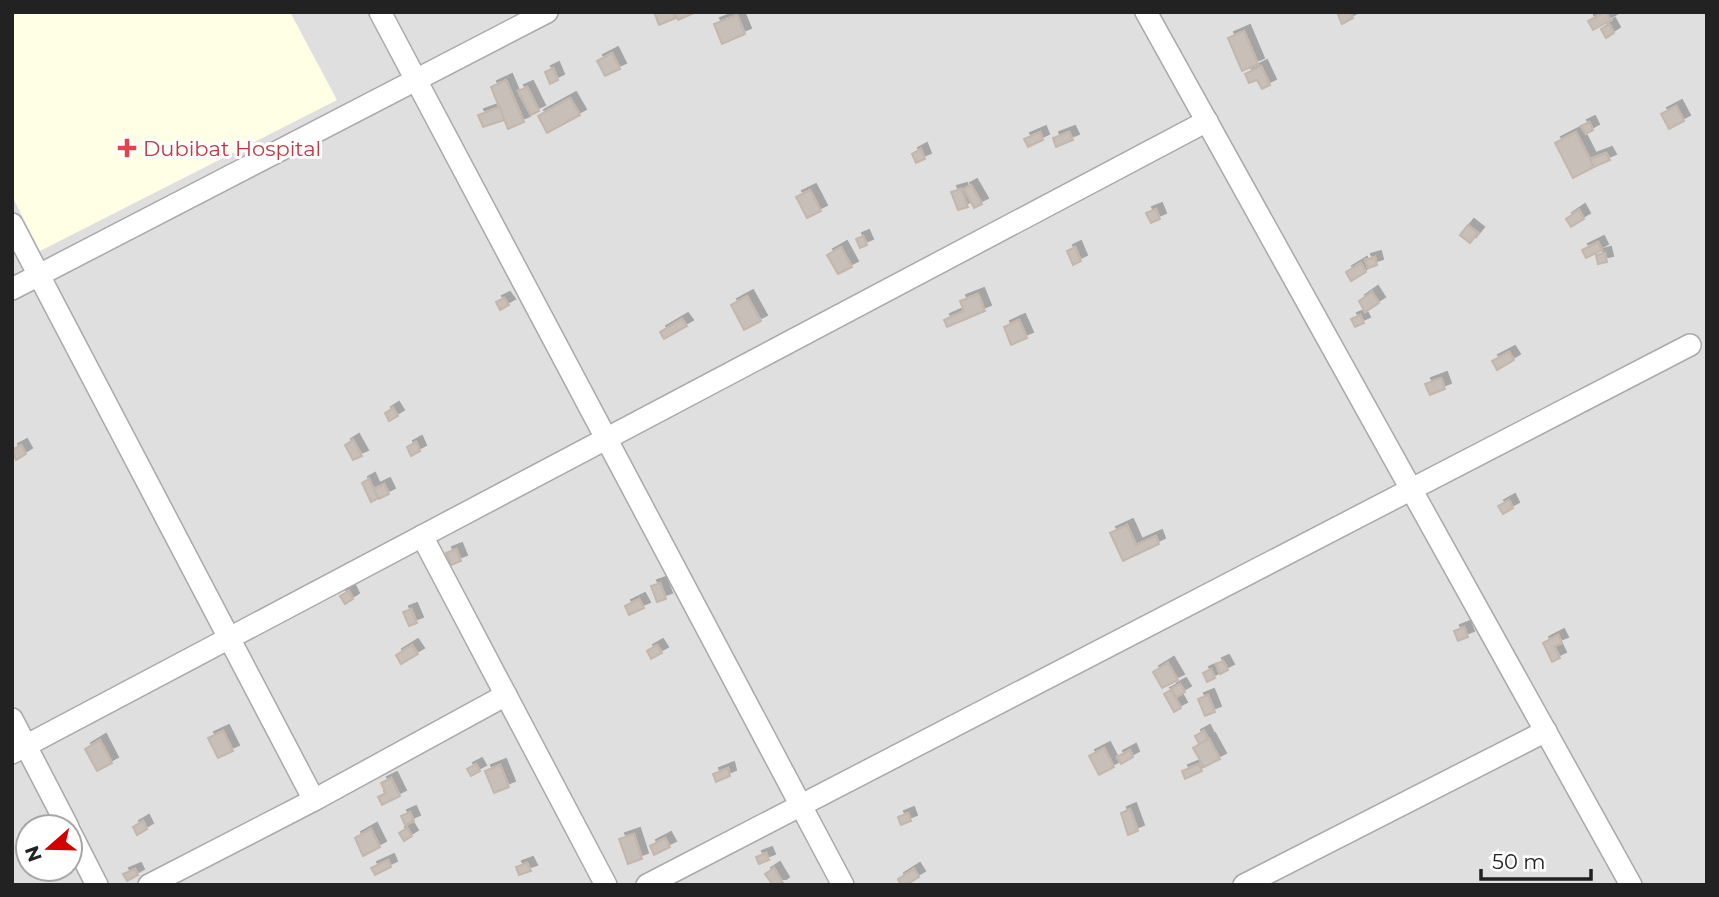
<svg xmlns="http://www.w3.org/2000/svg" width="1719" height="897" font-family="Montserrat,sans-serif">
	<defs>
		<filter id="shadow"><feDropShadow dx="6" dy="-6" stdDeviation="0" flood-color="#0004"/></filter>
	</defs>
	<rect width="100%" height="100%" fill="#f2efe9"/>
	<path fill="#e0dfdf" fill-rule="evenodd" d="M12 12H1707V885H12ZM28 827H70V869H28Z"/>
	<path fill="#ffffe5" d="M12 12H290L337 100 40 251 12 196Z"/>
	<g fill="#c7bfb8" stroke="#c4b6ab" stroke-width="2" filter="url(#shadow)">
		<path d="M654 12H673L676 18 659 25Z"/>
		<path d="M677 12H696L678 20 675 13Z"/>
		<path d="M1344 12H1350L1353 18 1342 24 1338 15Z"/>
		<path d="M1605 12 1611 20 1593 30 1588 21Z"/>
		<path d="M737 15 745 34 722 44 714 24Z"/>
		<path d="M1609 24 1614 33 1606 38 1601 29Z"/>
		<path d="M1244 31 1258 64 1242 71 1228 38Z"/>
		<path d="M612 53 620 69 605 76 597 61Z"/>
		<path d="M1261 66 1270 85 1262 89 1257 80 1249 83 1245 74Z"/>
		<path d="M553 68 558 80 550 84 545 72Z"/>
		<path d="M506 80 524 122 508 129 491 87Z"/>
		<path d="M527 87 539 111 531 115 518 91Z"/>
		<path d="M570 98 580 115 547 133 538 116Z"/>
		<path d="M1676 106 1684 121 1669 129 1661 114Z"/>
		<path d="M500 107 504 120 483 127 478 115Z"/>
		<path d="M1589 122 1593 130 1586 134 1581 126Z"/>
		<path d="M1040 132 1043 140 1028 147 1024 139Z"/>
		<path d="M1069 132 1073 140 1056 147 1053 138Z"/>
		<path d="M1576 132 1594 167 1573 178 1555 143Z"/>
		<path d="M921 149 925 159 916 163 912 154Z"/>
		<path d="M1606 153 1610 160 1594 167 1590 159Z"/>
		<path d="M971 185 982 204 974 208 964 189Z"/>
		<path d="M961 189 968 207 958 210 951 192Z"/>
		<path d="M810 190 821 211 807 218 796 197Z"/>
		<path d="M1156 209 1160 219 1151 223 1146 213Z"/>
		<path d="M1579 210 1584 219 1571 227 1566 219Z"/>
		<path d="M1468 225 1478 233 1470 243 1460 235Z"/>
		<path d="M863 236 867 245 860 248 856 239Z"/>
		<path d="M1598 242 1602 250 1586 258 1582 250Z"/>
		<path d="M841 247 852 267 838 274 827 255Z"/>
		<path d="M1075 247 1081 261 1073 265 1067 251Z"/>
		<path d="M1605 253 1607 262 1598 264 1596 255Z"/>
		<path d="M1375 257 1377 265 1368 268 1365 260Z"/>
		<path d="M1361 263 1366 272 1351 281 1346 272Z"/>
		<path d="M1372 292 1379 303 1365 312 1359 301Z"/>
		<path d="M978 294 985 311 947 327 944 320 964 311 960 301Z"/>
		<path d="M747 296 761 321 744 330 731 305Z"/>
		<path d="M504 298 509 305 500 310 496 302Z"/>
		<path d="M1360 315 1364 323 1355 327 1351 319Z"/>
		<path d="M682 319 687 326 664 339 660 332Z"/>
		<path d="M1019 320 1027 338 1011 345 1004 327Z"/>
		<path d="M1509 352 1514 360 1497 370 1492 361Z"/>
		<path d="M1441 378 1445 389 1430 395 1425 384Z"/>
		<path d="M393 408 398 416 389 421 385 413Z"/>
		<path d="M353 440 362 456 353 460 345 445Z"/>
		<path d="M416 442 420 451 411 456 407 447Z"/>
		<path d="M21 445 26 454 16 460 12 450Z"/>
		<path d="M369 479 378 498 371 502 362 483Z"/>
		<path d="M384 484 389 494 379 499 374 489Z"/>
		<path d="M1509 500 1513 508 1503 514 1498 506Z"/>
		<path d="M1127 525 1136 545 1156 536 1159 544 1123 561 1110 533Z"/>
		<path d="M456 549 461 561 451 565 446 553Z"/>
		<path d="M660 583 666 599 657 602 651 586Z"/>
		<path d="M349 591 353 599 345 604 340 596Z"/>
		<path d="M639 599 644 608 629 615 625 606Z"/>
		<path d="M411 609 417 623 409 626 403 612Z"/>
		<path d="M1464 627 1468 637 1458 641 1454 631Z"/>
		<path d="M1558 635 1562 643 1554 646 1560 658 1552 662 1543 643Z"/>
		<path d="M412 645 418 654 401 664 396 655Z"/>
		<path d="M657 645 662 653 651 659 647 651Z"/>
		<path d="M1223 661 1228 670 1220 674 1216 664Z"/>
		<path d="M1168 663 1178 680 1162 688 1153 672Z"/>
		<path d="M1211 669 1215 678 1207 682 1203 673Z"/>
		<path d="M1180 684 1185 692 1176 697 1171 689Z"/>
		<path d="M1171 690 1181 708 1174 712 1164 694Z"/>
		<path d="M1208 695 1215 712 1205 716 1198 699Z"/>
		<path d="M223 731 233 751 218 758 208 738Z"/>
		<path d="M1204 731 1208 739 1199 744 1195 736Z"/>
		<path d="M1209 739 1220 759 1204 767 1193 748Z"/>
		<path d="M100 740 112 763 97 771 85 749Z"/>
		<path d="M1104 748 1114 767 1099 775 1089 756Z"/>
		<path d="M1130 750 1133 757 1121 764 1117 757Z"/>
		<path d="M476 764 480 771 471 776 467 769Z"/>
		<path d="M1199 764 1202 771 1185 779 1182 771Z"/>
		<path d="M500 765 509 787 494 793 485 771Z"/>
		<path d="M728 768 730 776 716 782 713 774Z"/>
		<path d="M391 778 400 796 382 805 378 797 386 793 381 783Z"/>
		<path d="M1130 809 1138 831 1128 835 1121 813Z"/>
		<path d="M410 812 414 821 405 825 401 816Z"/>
		<path d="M908 813 911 821 901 825 898 817Z"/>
		<path d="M143 821 147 829 137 835 133 827Z"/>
		<path d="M407 828 412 836 404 841 399 833Z"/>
		<path d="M371 829 380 847 363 856 355 838Z"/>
		<path d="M634 834 642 859 628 864 619 839Z"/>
		<path d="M665 838 670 847 654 855 650 846Z"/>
		<path d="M766 853 769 860 759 864 756 857Z"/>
		<path d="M388 860 391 867 375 875 371 868Z"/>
		<path d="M527 863 531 871 519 875 516 867Z"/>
		<path d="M774 868 783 883 780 885H773L765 874Z"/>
		<path d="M135 869 138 875 127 881 123 874Z"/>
		<path d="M914 869 919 877 906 885H901L898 879Z"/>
	</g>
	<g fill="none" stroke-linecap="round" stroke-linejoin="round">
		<defs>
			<g id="minor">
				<path d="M380 12 843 885"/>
				<path d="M1146 12 1631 885"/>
				<path d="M12 224 314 800"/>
				<path d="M12 289 547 12"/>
				<path d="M422 536 606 885"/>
				<path d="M12 719 68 827"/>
				<path d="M12 753 1207 121"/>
				<path d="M70 832 97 885"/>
				<path d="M149 885 314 800 506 695"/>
				<path d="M647 885 1690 345"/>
				<path d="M1244 885 1546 731"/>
			</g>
		</defs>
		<use href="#minor" stroke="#a9a9a9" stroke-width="24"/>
		<use href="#minor" stroke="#fff" stroke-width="21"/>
	</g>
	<path fill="#e0444e" stroke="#fff" stroke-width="2.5" d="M123.5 137.5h7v7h7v7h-7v7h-7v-7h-7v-7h7z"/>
	<g text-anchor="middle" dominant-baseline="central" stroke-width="6" stroke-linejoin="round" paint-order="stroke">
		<g font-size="21" fill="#be3a42" stroke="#fff" text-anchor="start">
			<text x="143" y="148">Dubibat Hospital</text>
		</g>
	</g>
	<rect width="1719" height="897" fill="none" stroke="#222222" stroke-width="28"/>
	<g transform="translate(49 848) rotate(250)"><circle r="33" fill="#ffffff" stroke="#a7a7a7" stroke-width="2"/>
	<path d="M0-5L12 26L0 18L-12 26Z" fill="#d40000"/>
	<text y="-10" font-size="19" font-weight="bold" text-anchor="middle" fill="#222222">N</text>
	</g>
	<path d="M1481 869v10h110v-10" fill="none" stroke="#222222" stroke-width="3.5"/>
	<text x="1492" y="869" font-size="21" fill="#222222" stroke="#ffffff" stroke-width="5" paint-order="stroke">50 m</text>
</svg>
